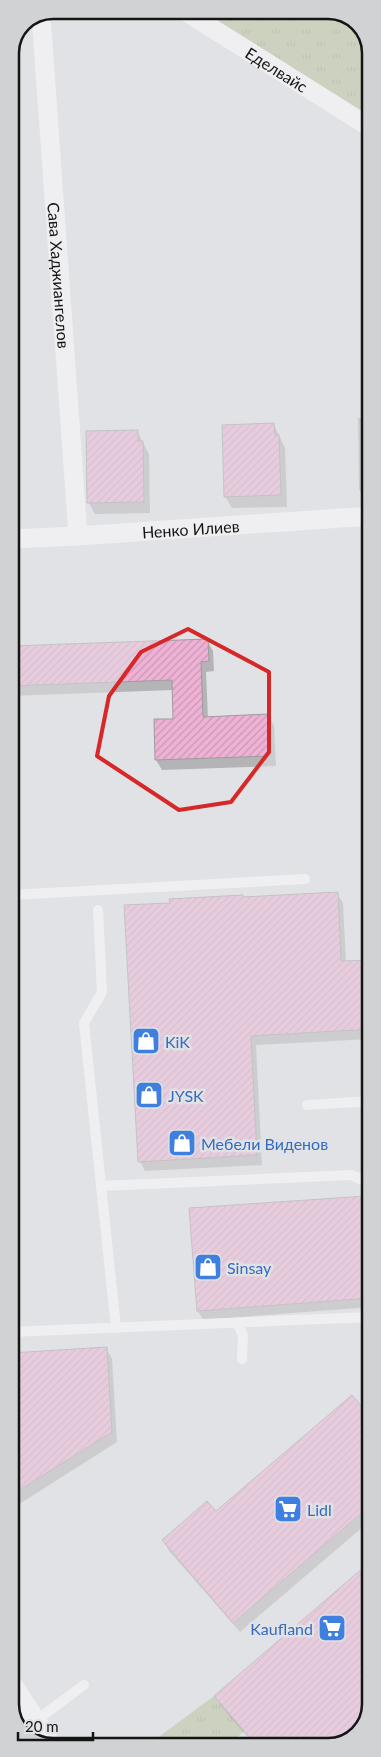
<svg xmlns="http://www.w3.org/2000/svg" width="381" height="1757" font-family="Lato,sans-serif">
	<defs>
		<pattern id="grass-tufts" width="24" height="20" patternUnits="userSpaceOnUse" patternTransform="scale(1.25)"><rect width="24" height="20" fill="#b2bc92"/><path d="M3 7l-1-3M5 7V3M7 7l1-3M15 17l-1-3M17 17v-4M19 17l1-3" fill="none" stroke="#98a17d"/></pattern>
		<pattern id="building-hatch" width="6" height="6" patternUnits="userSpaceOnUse" patternTransform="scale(1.25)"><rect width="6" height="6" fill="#eeb2d5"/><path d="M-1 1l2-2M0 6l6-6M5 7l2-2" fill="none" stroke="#cb98b6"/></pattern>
	</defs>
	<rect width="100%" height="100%" fill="#e1e2e5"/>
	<g fill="url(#grass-tufts)">
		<path d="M192 10H333L358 22 371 47V122Z"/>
		<path d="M214 1696 244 1731 227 1747H145Z"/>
	</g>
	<g fill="#0003">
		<path d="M358 418H371V501H366L359 489Z"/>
		<path d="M274 425 285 448 287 507 232 508 225 496Z"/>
		<path d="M137 431 149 454 150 513 95 514 89 503Z"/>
		<path d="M207 640 213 651 214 671 206 672 208 718 269 716 274 726 276 766 162 770 156 760 174 720 173 690 10 696V648Z"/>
		<path d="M337 893 343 903 346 962 371 961V1039L256 1045 262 1165 145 1171 140 1161 244 898Z"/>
		<path d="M365 1197 370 1206 371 1213V1307L203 1320 198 1311Z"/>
		<path d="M106 1348 112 1359 117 1442 10 1510V1354Z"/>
		<path d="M371 1419V1520L240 1632 169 1551 163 1540 216 1513Z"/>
		<path d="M371 1563V1704L360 1733 334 1747H256L221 1706 215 1696Z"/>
	</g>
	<g fill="url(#building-hatch)" stroke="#9f9c9d">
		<path d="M274 423 275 435H279L281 495 224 497 222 425Z"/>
		<path d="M138 430V441H143L144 502 87 503 86 431Z"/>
		<path d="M208 639 209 661 201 662 203 717 269 714 271 756 155 760 154 719H173L172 680 10 686V646Z"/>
		<path d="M338 892 341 961 371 960V1029L251 1036 257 1155 138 1162 124 905 170 903 169 899 243 895V897Z"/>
		<path d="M366 1196 371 1262V1298L197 1311 189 1208Z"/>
		<path d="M107 1347 112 1432 10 1496V1353Z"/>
		<path d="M352 1395 371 1417V1505L233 1623 162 1540 207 1501 216 1511Z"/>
		<path d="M371 1561V1704L360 1733 334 1747H258L214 1696Z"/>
	</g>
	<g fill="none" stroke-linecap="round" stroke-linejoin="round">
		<g stroke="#fff" stroke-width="10">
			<path d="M10 895 305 879"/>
			<path d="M98 910 102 992 84 1023 116 1328"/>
			<path d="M307 1105 371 1101"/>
			<path d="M101 1186 352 1175 371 1185"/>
			<path d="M237 1323 243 1335 242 1359"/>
			<path d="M10 1332 371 1317"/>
			<path d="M34 1722 84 1685"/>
		</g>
		<g stroke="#fff" stroke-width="19">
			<path id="s1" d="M183 10 371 128"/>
			<path id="s2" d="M41 15 78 536"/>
			<path id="s3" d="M10 539 78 536 371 516"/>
		</g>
		<path stroke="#fff" stroke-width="28" d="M10 1688 48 1747"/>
	</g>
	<path d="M0 0H381V1757H0ZM188 629 269 672V752L231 802 179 810 97 756 109 696 141 652Z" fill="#e1e2e5" fill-opacity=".55" fill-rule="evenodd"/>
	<path fill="none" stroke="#d62828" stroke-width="4" stroke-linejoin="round" d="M188 629 269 672V752L231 802 179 810 97 756 109 696 141 652Z"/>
	<defs>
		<symbol id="shop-square" viewBox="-11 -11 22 22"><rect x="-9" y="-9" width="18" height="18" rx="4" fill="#3f7fe0" stroke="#e1e2e5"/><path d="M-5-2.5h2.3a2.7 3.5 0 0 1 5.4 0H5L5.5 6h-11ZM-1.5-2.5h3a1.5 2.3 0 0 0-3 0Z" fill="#fff"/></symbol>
		<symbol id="supermarket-square" viewBox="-11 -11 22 22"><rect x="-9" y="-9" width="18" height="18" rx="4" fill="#3f7fe0" stroke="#e1e2e5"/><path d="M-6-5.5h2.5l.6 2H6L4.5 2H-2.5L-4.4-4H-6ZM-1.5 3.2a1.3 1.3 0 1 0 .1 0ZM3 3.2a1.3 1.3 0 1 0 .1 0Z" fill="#fff"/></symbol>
	</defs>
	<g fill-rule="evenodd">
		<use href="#shop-square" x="130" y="1025" width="32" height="32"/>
		<use href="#shop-square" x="133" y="1079" width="32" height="32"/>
		<use href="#shop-square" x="166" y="1127" width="32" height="32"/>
		<use href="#shop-square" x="192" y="1251" width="32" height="32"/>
		<use href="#supermarket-square" x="272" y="1493" width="32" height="32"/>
		<use href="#supermarket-square" x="316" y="1612" width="32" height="32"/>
	</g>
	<g text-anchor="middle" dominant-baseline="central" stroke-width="5" stroke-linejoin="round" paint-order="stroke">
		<g font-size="16" fill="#151516" stroke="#e1e2e5">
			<text stroke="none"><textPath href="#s1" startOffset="111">Еделвайс</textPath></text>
			<text stroke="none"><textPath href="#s2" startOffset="261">Сава Хаджиангелов</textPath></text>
			<text stroke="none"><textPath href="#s3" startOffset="181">Ненко Илиев</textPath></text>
		</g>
		<g font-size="16" fill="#366cbe" stroke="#e1e2e5" text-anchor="start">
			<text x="165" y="1041">KiK</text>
			<text x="168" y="1095">JYSK</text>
			<text x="201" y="1143">Мебели Виденов</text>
			<text x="227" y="1267">Sinsay</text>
			<text x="307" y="1509">Lidl</text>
			<text x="313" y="1628" text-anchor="end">Kaufland</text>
		</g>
	</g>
	<path d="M0 0H381V1757H0ZM53 19H328A34 34 0 0 1 362 53V1704A34 34 0 0 1 328 1738H53A34 34 0 0 1 19 1704V53A34 34 0 0 1 53 19Z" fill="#d1d2d4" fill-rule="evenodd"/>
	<path fill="none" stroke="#151516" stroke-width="2.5" d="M53 19H328A34 34 0 0 1 362 53V1704A34 34 0 0 1 328 1738H53A34 34 0 0 1 19 1704V53A34 34 0 0 1 53 19Z"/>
	<path d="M18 1732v8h75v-8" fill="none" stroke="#151516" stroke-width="2.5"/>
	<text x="25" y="1732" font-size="15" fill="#151516" stroke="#e1e2e5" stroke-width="4" paint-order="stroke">20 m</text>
</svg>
